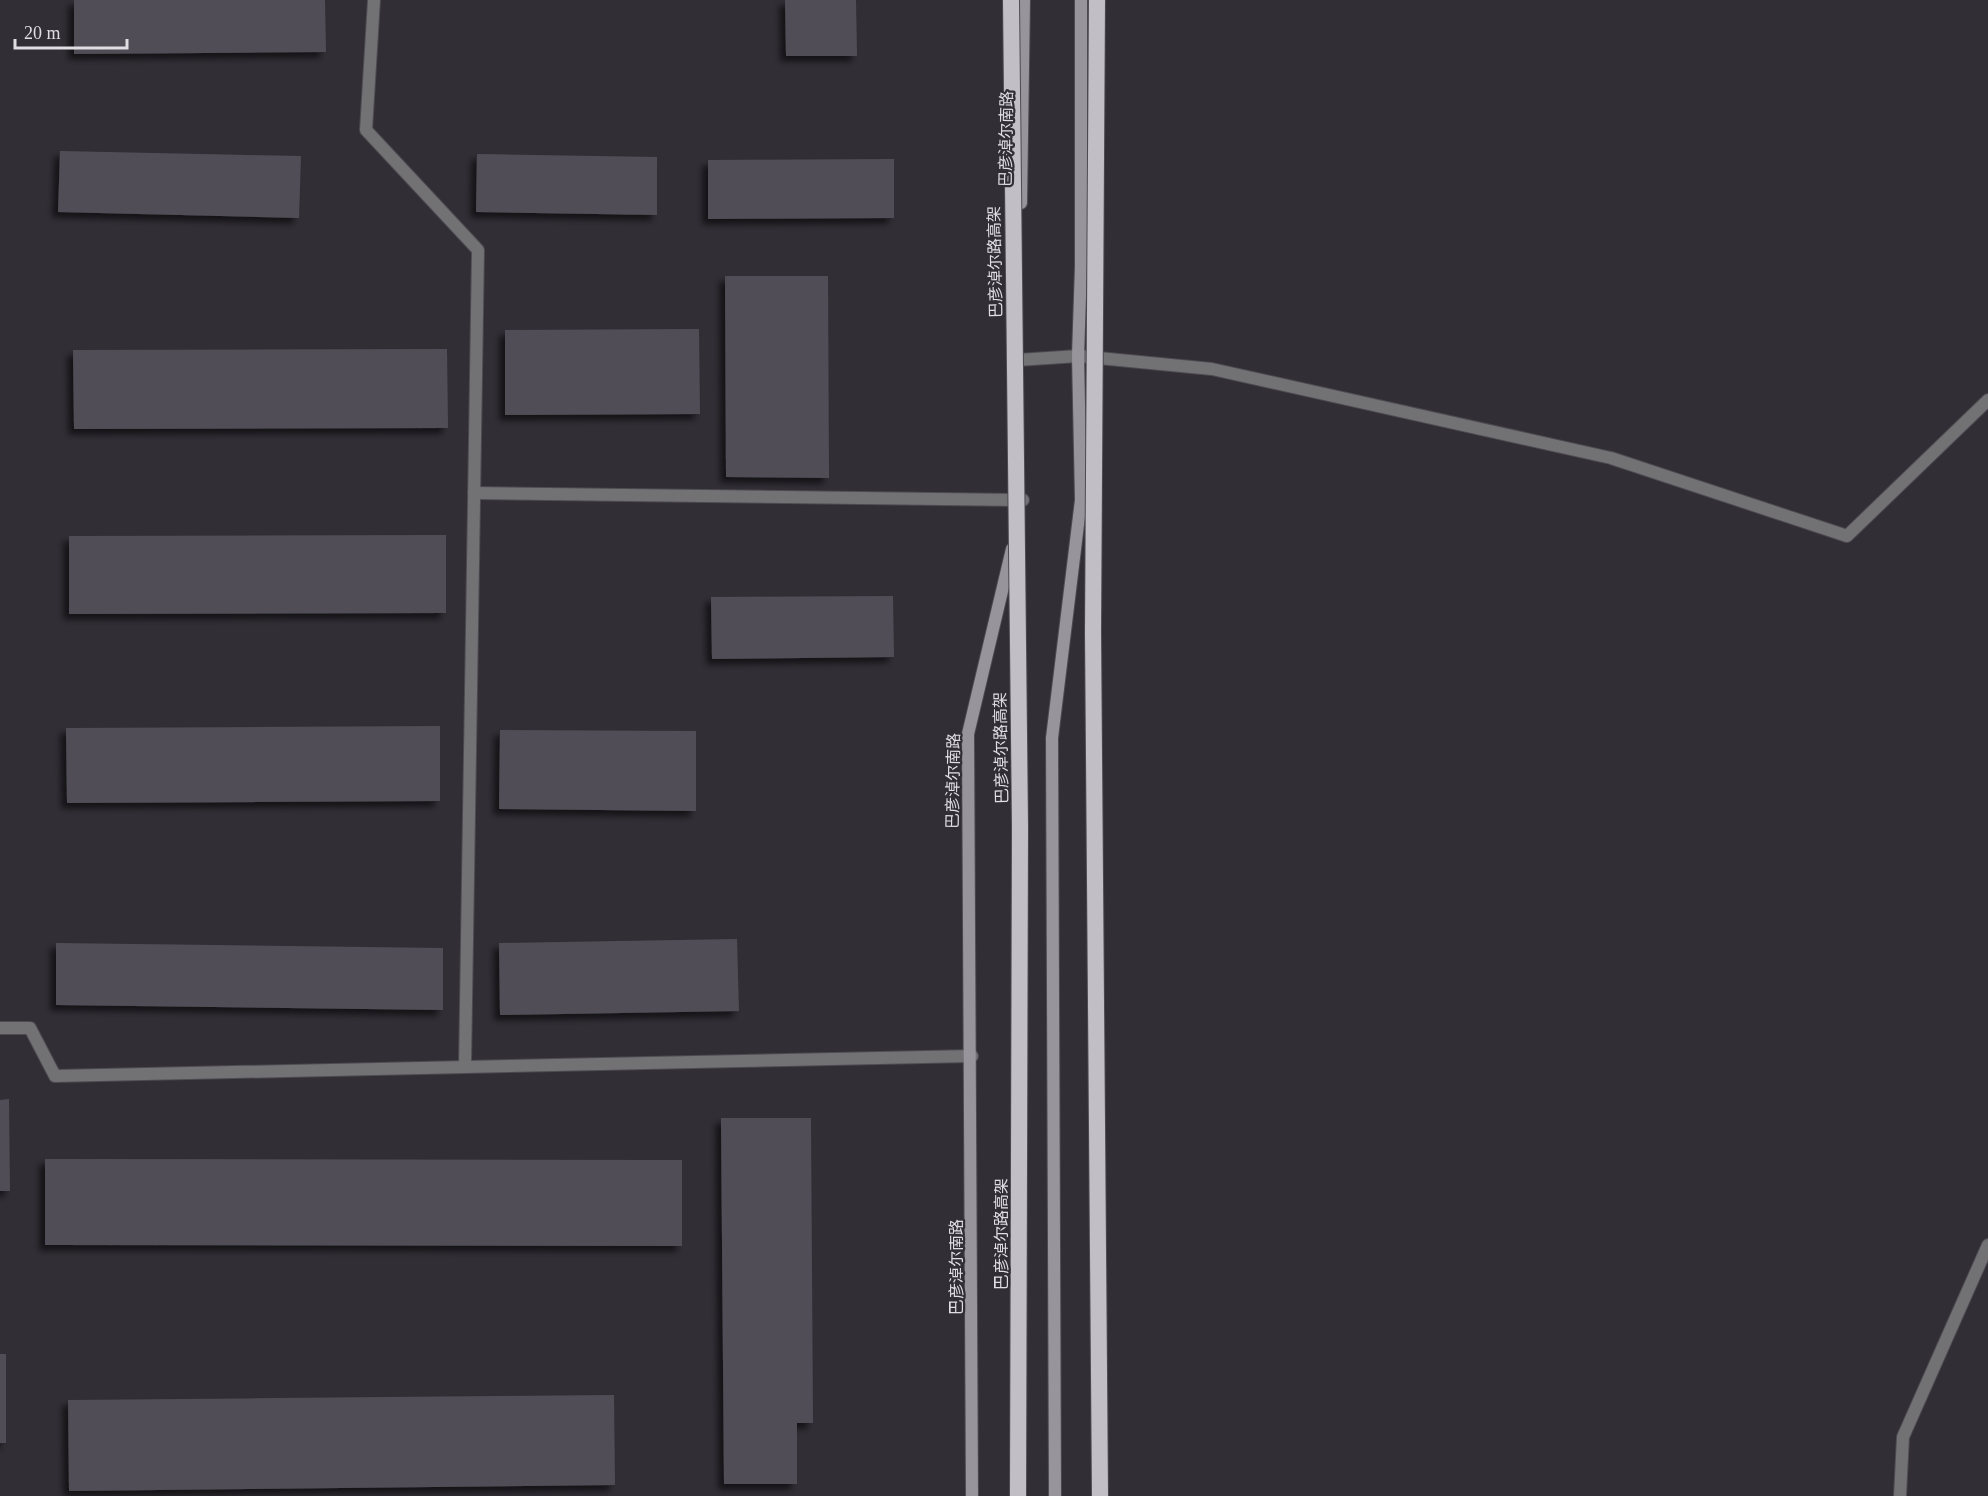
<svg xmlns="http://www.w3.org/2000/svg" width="1988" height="1496" font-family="'Times New Roman','Noto Sans SC',serif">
	<defs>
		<filter id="shadow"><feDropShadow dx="-5.5" dy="5.5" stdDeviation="3" flood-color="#0009"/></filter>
	</defs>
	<rect width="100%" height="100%" fill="#312e35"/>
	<g fill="#514e56" filter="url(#shadow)">
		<path d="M74 0H325L326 52 74 54Z"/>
		<path d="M785 0H856L857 56H786Z"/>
		<path d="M60 151 301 156 299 218 58 212Z"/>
		<path d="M477 154 657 157V215L476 212Z"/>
		<path d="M894 159V218L708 219V160Z"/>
		<path d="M725 276H828L829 478 726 477Z"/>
		<path d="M699 329 700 414 505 415V330Z"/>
		<path d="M447 349 448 428 74 429 73 350Z"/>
		<path d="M446 535V613L69 614V536Z"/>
		<path d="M893 596 894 657 712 659 711 597Z"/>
		<path d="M440 726V801L67 803 66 728Z"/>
		<path d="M500 730 696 731V811L499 809Z"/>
		<path d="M737 939 739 1011 500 1015 499 943Z"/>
		<path d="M56 943 443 948V1010L56 1005Z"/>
		<path d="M9 1099 10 1191H0V1100Z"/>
		<path d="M721 1118H811L813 1423H797V1484H724Z"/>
		<path d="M45 1159 682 1160V1246L45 1245Z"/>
		<rect x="0" y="1354" width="6" height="89"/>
		<path d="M614 1395 615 1485 69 1491 68 1400Z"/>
	</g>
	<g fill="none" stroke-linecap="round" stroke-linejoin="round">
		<defs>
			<g id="minor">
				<path d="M374 0 366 130 478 250 465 1066"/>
				<path d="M1018 360 1078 356 1212 369 1611 458 1847 536 1988 400"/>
				<path d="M474 493 1023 500"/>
				<path d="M0 1028H30L55 1076 972 1056"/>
				<path d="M1900 1496 1903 1437 1988 1245"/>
			</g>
			<g id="secondary">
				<path d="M1021 203 1024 0"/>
				<path d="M972 1496 968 734 1012 549"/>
				<path d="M1055 1496 1052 738 1081 500 1078 356 1081 266V0"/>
			</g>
		</defs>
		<use href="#minor" stroke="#4d4a51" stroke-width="14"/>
		<use href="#secondary" stroke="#4d4a51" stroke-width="14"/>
		<use href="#minor" stroke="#727174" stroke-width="12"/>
		<use href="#secondary" stroke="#97959b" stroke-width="12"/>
		<defs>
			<g id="trunk-bridge">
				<path d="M1011 0 1020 827 1018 1496"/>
				<path d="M1097 0 1093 632 1100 1496"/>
			</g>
		</defs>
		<use href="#trunk-bridge" stroke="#4d4a51" stroke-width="18" stroke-linecap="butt"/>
		<use href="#trunk-bridge" stroke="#c1bec6" stroke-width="16"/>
	</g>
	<g text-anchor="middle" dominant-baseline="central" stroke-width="4.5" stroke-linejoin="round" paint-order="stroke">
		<g font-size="16" fill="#dfdee2" stroke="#312e35">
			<text transform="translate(1006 139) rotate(-89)">巴彦淖尔南路</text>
			<text transform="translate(995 262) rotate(-91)">巴彦淖尔路高架</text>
			<text transform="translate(1001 748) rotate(-91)">巴彦淖尔路高架</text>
			<text transform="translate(953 781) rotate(-89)">巴彦淖尔南路</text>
			<text transform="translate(1001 1234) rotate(-90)">巴彦淖尔路高架</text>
			<text transform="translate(956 1267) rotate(-90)">巴彦淖尔南路</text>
		</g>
	</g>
	<path d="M15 39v9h112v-9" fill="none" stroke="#dfdee2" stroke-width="3"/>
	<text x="24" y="39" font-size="18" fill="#dfdee2" stroke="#312e35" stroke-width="4.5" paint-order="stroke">20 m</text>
</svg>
